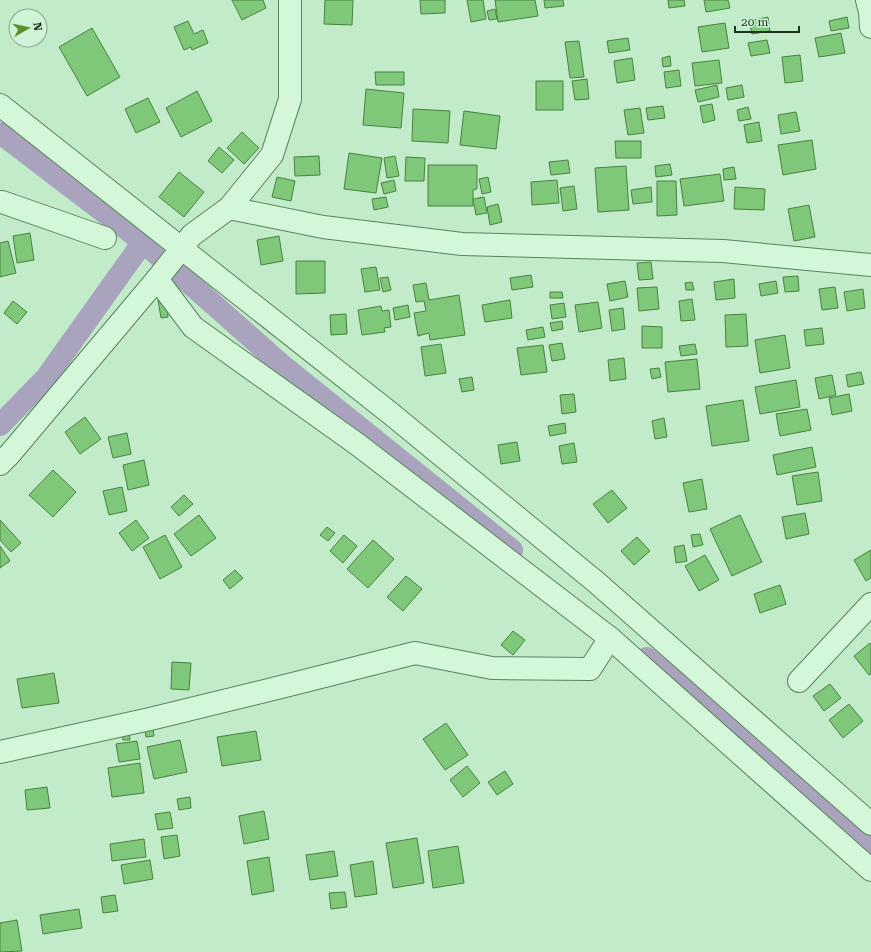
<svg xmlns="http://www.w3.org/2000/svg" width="871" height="952" font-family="'Roboto Serif',serif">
	<rect width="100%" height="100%" fill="#c1ebc9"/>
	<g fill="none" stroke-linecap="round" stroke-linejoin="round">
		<g stroke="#a9a3be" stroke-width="22">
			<path d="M0 133 143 242 282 365 512 550"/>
			<path d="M0 425 46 378 143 242"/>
			<path d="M647 658 707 707 871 848"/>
		</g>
	</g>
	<g fill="#80c879" stroke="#488241">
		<path d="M232 0H263L266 8 242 20Z"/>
		<path d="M325 0H353L352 25 324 24Z"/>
		<path d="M420 0H445V13L421 14Z"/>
		<path d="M467 0H483L486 19 471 22Z"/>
		<path d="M495 0H535L538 16 498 22Z"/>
		<path d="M544 0H563L564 6 545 8Z"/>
		<path d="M668 0H684L685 6 669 8Z"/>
		<path d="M704 0H728L730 8 706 12Z"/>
		<path d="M495 9 497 19 489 20 487 11Z"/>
		<path d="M768 17 770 31 752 34 749 21Z"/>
		<path d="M847 17 849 28 831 31 829 21Z"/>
		<path d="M188 21 194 34 203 30 208 43 192 50 191 47 184 50 174 27Z"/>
		<path d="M725 23 729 48 702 52 698 27Z"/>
		<path d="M92 28 120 77 87 96 59 47Z"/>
		<path d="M841 33 845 53 819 57 815 38Z"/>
		<path d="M628 38 630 50 609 53 607 41Z"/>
		<path d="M767 40 770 53 751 56 748 43Z"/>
		<path d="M579 41 584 77 570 78 565 42Z"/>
		<path d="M800 55 803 81 785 83 782 57Z"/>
		<path d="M670 56 671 66 663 67 662 58Z"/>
		<path d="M632 58 635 80 617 83 614 61Z"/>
		<path d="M719 60 722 83 695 86 692 63Z"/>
		<path d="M679 70 681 86 666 88 664 72Z"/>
		<path d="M375 72H404V85H376Z"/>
		<path d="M587 79 589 99 575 100 572 81Z"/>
		<rect x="536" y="81" width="27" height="29"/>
		<path d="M717 85 719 97 698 102 695 90Z"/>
		<path d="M742 85 744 97 728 100 726 88Z"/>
		<path d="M366 89 404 93 401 128 363 125Z"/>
		<path d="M197 91 212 121 181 137 166 108Z"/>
		<path d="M148 98 160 122 136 133 125 109Z"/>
		<path d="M712 104 715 120 703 123 700 106Z"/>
		<path d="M663 106 665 118 648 120 646 108Z"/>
		<path d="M748 107 751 119 739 121 737 110Z"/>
		<path d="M640 108 644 133 628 135 624 110Z"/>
		<path d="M413 109 450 111 448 143 412 141Z"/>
		<path d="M464 111 500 116 496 149 460 145Z"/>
		<path d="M796 112 800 131 781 134 778 115Z"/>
		<path d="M759 122 762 141 747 143 744 125Z"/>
		<path d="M242 132 259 148 244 164 227 148Z"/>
		<path d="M812 140 816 169 783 175 778 145Z"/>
		<path d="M615 141H641V158H616Z"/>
		<path d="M219 147 234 160 222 173 208 161Z"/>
		<path d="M349 153 382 158 376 193 344 189Z"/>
		<path d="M319 156 320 175 295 176 294 157Z"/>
		<path d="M395 156 399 176 387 178 384 158Z"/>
		<path d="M406 157 425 158 424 181H405Z"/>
		<path d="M568 160 570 173 551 175 549 162Z"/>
		<path d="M670 164 672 175 656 177 655 166Z"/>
		<path d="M428 165H477V189L473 190V206H428Z"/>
		<path d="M626 166 629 210 598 212 595 168Z"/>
		<path d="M734 167 736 179 724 180 723 169Z"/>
		<path d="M179 172 204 192 184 217 159 197Z"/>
		<path d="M720 174 724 201 684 206 680 179Z"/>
		<path d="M277 177 295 181 291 201 272 197Z"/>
		<path d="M488 177 491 192 482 194 479 179Z"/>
		<path d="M394 180 396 191 384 194 381 183Z"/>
		<path d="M557 180 559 203 532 205 531 182Z"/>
		<path d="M657 181H676L677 215 657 216Z"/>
		<path d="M574 186 577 209 563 211 560 188Z"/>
		<path d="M651 187 652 202 633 204 631 190Z"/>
		<path d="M735 187 765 189 764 210 734 209Z"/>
		<path d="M386 197 388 207 374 210 372 199Z"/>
		<path d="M484 197 487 213 476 215 473 199Z"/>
		<path d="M498 204 502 222 490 225 487 207Z"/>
		<path d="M809 205 815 237 794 241 788 209Z"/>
		<path d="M30 233 34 260 17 263 13 236Z"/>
		<path d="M279 236 283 261 261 265 257 240Z"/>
		<path d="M8 241 16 273 0 277V243Z"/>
		<path d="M296 261H325V293L296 294Z"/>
		<path d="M651 262 653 279 639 280 637 263Z"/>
		<path d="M376 267 380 290 365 292 361 269Z"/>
		<path d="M531 275 533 287 512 290 510 278Z"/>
		<path d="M798 276 799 291 785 292 783 277Z"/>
		<path d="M388 277 391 290 383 292 380 278Z"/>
		<path d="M734 279 735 298 716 300 714 282Z"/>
		<path d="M625 281 628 297 610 301 607 284Z"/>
		<path d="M776 281 778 293 761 296 759 284Z"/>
		<path d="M692 282 694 290H686L685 283Z"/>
		<path d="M426 283 429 300 459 295 465 335 430 340 429 333 418 336 414 313 426 311 424 301 416 302 413 285Z"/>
		<path d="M657 287 659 309 639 311 637 288Z"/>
		<path d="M835 287 838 308 822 310 819 289Z"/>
		<path d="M863 289 865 308 847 311 844 292Z"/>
		<path d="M550 292H562L563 298H550Z"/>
		<path d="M166 298 168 317 161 318 158 300Z"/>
		<path d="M692 299 695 320 681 321 679 301Z"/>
		<path d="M510 300 512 318 485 322 482 305Z"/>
		<path d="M13 301 27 312 17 324 4 313Z"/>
		<path d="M598 302 602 328 579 332 575 305Z"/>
		<path d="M564 303 566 317 552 319 550 305Z"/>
		<path d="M408 305 410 317 395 320 393 308Z"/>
		<path d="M381 306 382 311 389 310 391 327 384 328 385 332 362 335 358 310Z"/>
		<path d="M623 308 625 329 612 331 609 310Z"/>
		<path d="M346 314 347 334 331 335 330 315Z"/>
		<path d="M746 314 748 346 726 347 725 315Z"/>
		<path d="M562 321 563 329 552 331 550 323Z"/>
		<path d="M642 326 662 327V348H642Z"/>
		<path d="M543 327 545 337 528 340 526 330Z"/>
		<path d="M822 328 824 344 806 346 804 330Z"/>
		<path d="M785 335 790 368 760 373 755 340Z"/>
		<path d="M562 343 565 359 552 361 549 345Z"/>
		<path d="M441 344 446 373 425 376 421 347Z"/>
		<path d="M695 344 697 354 681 356 679 346Z"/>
		<path d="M543 345 547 372 521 375 517 348Z"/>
		<path d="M624 358 626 379 610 381 608 360Z"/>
		<path d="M697 359 700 389 668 392 665 362Z"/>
		<path d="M659 368 661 377 652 379 650 369Z"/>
		<path d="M861 372 864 384 848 387 846 375Z"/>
		<path d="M832 375 836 395 819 399 815 378Z"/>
		<path d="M472 377 474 390 462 392 459 379Z"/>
		<path d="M796 380 800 407 760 414 755 387Z"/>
		<path d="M574 394 576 412 562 414 560 395Z"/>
		<path d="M849 394 852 411 832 415 829 398Z"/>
		<path d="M743 400 749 441 712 446 706 406Z"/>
		<path d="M807 409 811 430 780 436 776 414Z"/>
		<path d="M85 417 101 439 80 454 65 432Z"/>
		<path d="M664 418 667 437 655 439 652 421Z"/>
		<path d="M565 423 566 433 550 436 548 426Z"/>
		<path d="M127 433 131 454 113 458 108 437Z"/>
		<path d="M517 442 520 461 501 464 498 445Z"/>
		<path d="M574 443 577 462 562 464 559 446Z"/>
		<path d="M812 447 816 467 777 475 773 455Z"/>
		<path d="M144 460 149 485 128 490 123 465Z"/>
		<path d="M53 470 76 492 53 517 29 495Z"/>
		<path d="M818 472 822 501 797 505 792 476Z"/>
		<path d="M702 479 707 509 689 512 683 483Z"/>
		<path d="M122 487 127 511 109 515 103 491Z"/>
		<path d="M612 490 627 508 608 523 593 504Z"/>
		<path d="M184 495 193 504 179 516 171 507Z"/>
		<path d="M805 513 809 534 786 539 782 517Z"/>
		<path d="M199 515 216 538 191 556 174 534Z"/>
		<path d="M740 515 762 562 732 576 710 529Z"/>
		<path d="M0 520 21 543 11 552 0 540Z"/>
		<path d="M136 520 149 538 132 551 119 533Z"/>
		<path d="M327 527 335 533 328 541 320 535Z"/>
		<path d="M700 534 703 545 693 547 691 535Z"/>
		<path d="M165 535 182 567 160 579 143 547Z"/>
		<path d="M344 535 357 546 343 563 330 551Z"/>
		<path d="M637 537 650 551 634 565 621 551Z"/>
		<path d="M373 540 394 559 368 588 347 569Z"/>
		<path d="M684 545 687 561 676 563 674 547Z"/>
		<path d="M0 546 10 561 0 568Z"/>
		<path d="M871 550V578L866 581 854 560Z"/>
		<path d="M705 555 719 580 699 591 685 566Z"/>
		<path d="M235 570 243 578 230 589 223 580Z"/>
		<path d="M406 576 422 589 403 611 387 597Z"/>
		<path d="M780 585 786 604 760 613 754 594Z"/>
		<path d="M513 631 525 640 513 655 501 645Z"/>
		<path d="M870 643 871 645V674L869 675 854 656Z"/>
		<path d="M172 662 191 663 189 690 171 689Z"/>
		<path d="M54 673 59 703 22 708 17 679Z"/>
		<path d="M830 684 841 698 824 711 813 696Z"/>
		<path d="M849 704 863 721 843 738 829 720Z"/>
		<path d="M446 723 468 755 445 770 423 739Z"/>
		<path d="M153 729 154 736 146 737 145 730Z"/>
		<path d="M129 731 130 740H123L122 732Z"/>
		<path d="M256 731 261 760 222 766 217 737Z"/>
		<path d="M180 740 187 772 154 779 147 747Z"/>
		<path d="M137 741 140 759 119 762 116 744Z"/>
		<path d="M140 763 144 793 112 797 108 768Z"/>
		<path d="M467 766 480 783 463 797 450 780Z"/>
		<path d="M505 771 513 784 497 795 488 782Z"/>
		<path d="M47 787 50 808 27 810 25 790Z"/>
		<path d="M190 797 191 808 179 810 177 799Z"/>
		<path d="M264 811 269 839 244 844 239 816Z"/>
		<path d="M170 812 173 828 158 830 155 814Z"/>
		<path d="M177 835 180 856 164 859 161 837Z"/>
		<path d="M417 838 424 883 393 888 386 843Z"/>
		<path d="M144 839 146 857 112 861 110 844Z"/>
		<path d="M458 846 464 883 433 888 428 851Z"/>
		<path d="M334 851 338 876 310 880 306 855Z"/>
		<path d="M269 857 274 891 252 895 247 861Z"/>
		<path d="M150 860 153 879 124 884 121 865Z"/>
		<path d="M373 861 377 894 355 897 350 865Z"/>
		<path d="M345 892 347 907 331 909 329 893Z"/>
		<path d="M115 895 118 911 103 913 101 897Z"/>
		<path d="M79 909 82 928 43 934 40 915Z"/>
		<path d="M17 920 22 951 0 952V923Z"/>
	</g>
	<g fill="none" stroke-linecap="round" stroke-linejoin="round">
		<defs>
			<g id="minor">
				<path d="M867 0 870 12 871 27"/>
				<path d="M0 105 390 413 596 582 871 824"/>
				<path d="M0 202H2L105 238"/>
				<path d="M229 208 323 227 462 244 723 251 871 265"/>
				<path d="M157 279 193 327 357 444 610 638 871 870"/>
				<path d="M0 464 9 455 158 278 192 235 229 208 272 155 290 99V0"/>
				<path d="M799 681 871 604"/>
				<path d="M0 752 150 719 281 687 415 653 492 668 590 669 610 638"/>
			</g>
		</defs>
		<use href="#minor" stroke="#5a845b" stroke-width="24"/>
		<use href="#minor" stroke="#d4f7da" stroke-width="22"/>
	</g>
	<g transform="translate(28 28) rotate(81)"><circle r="19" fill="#d0f3d7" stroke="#89a78d"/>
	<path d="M0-3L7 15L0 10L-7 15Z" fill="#60902d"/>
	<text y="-6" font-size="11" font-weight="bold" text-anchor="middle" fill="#1e341d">N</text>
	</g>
	<path d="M735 26v6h64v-6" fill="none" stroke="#1e341d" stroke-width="2"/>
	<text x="741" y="26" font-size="12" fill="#1e341d" stroke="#d0f3d7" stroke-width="3" paint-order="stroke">20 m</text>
</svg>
